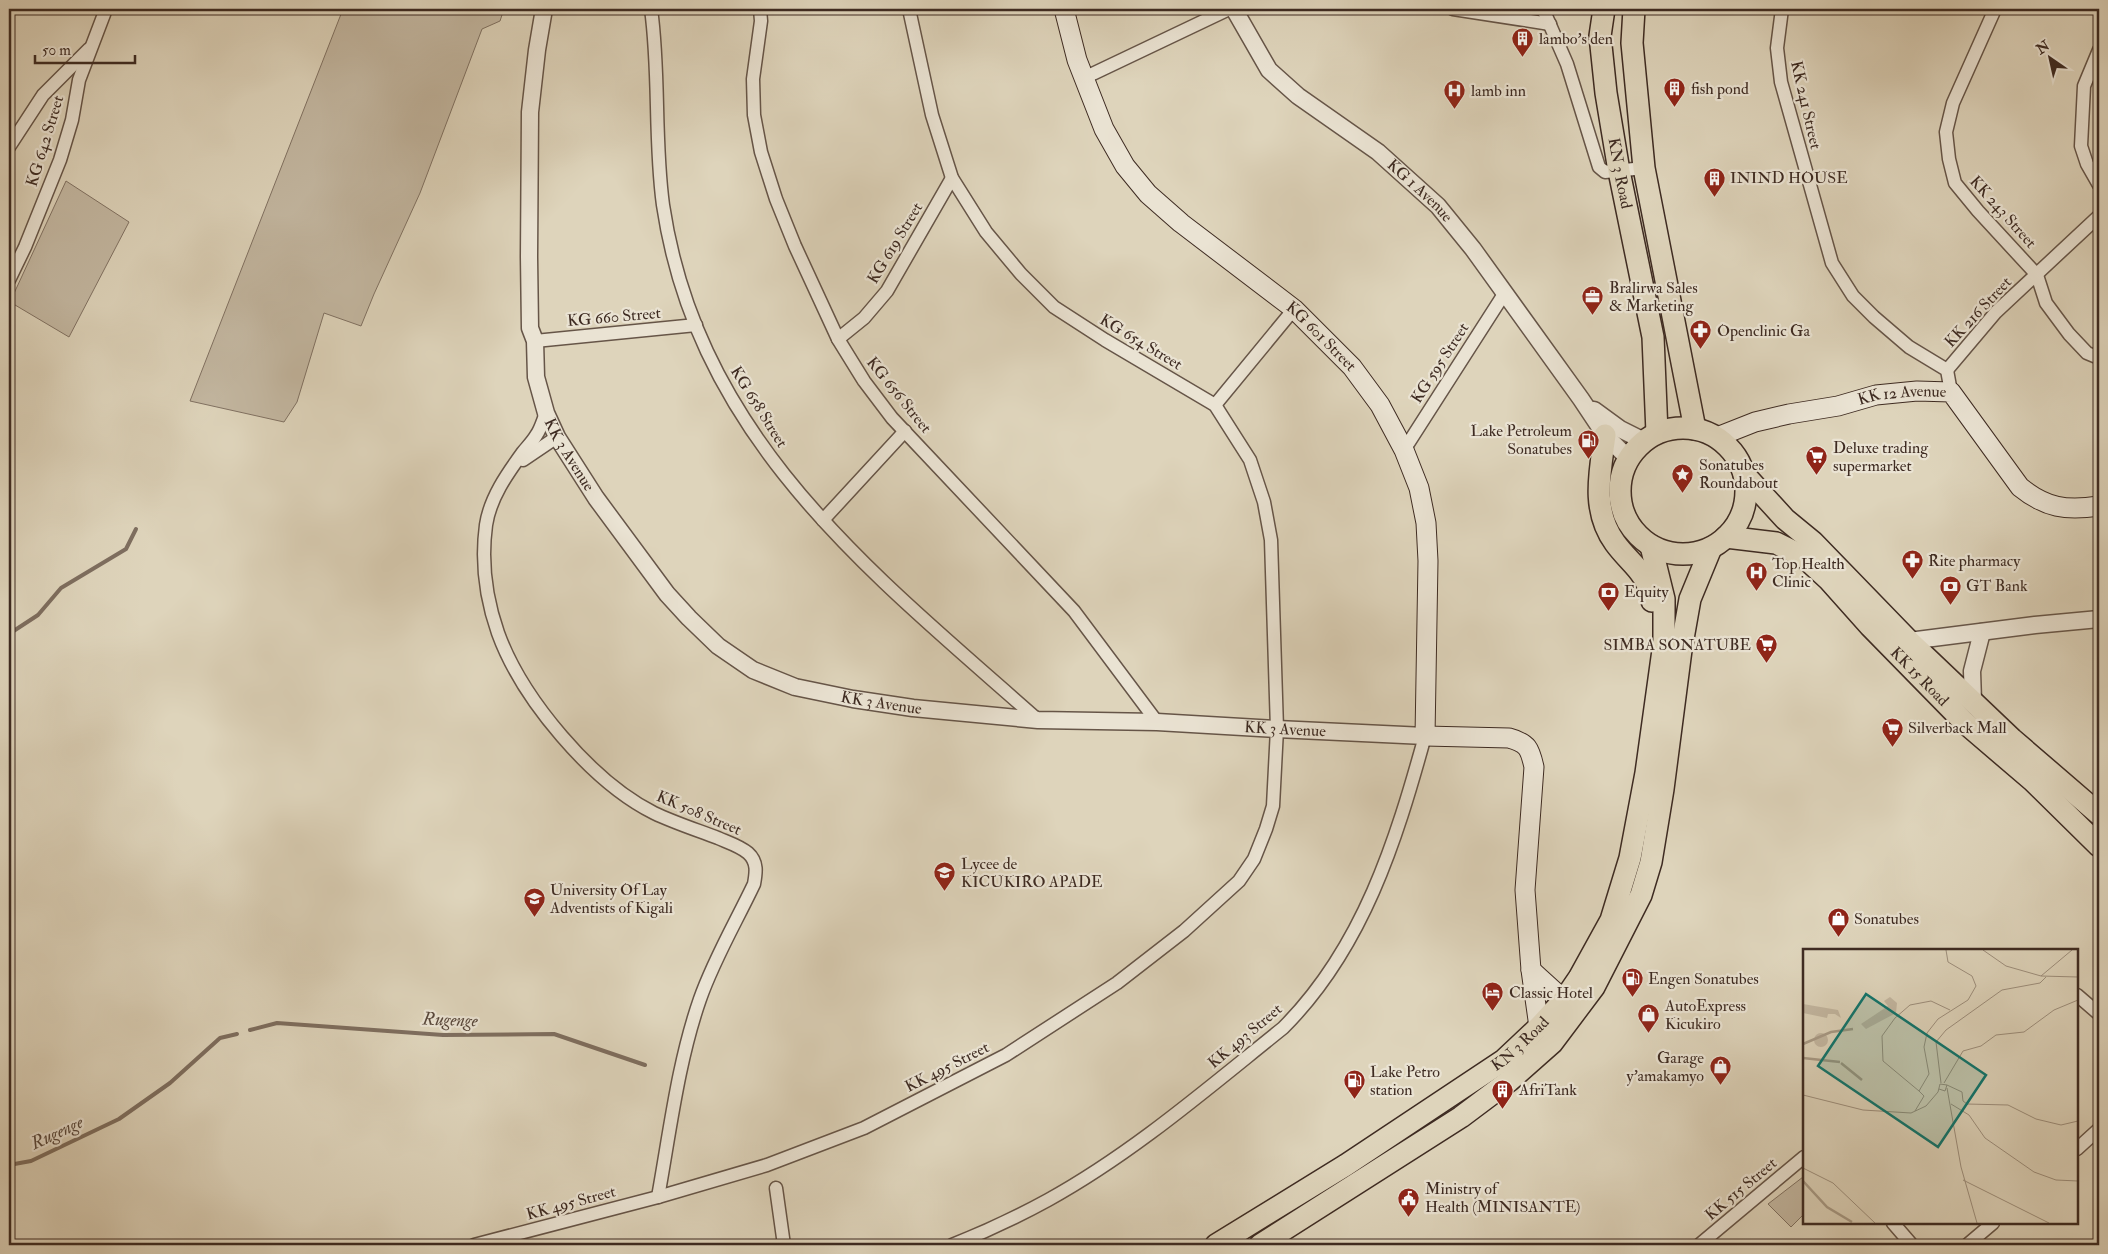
<svg xmlns="http://www.w3.org/2000/svg" width="2108" height="1254" font-family="'IM FELL Double Pica',serif">
	<rect width="100%" height="100%" fill="#ded4bb"/>
	<filter id="stains"><feTurbulence type="fractalNoise" baseFrequency=".004" numOctaves="4"/><feColorMatrix values="0 0 0 0 .2 0 0 0 0 .09 0 0 0 0 .02 0 0 0 .5 -.17"/></filter>
	<radialGradient id="worn" r=".72"><stop offset=".6" stop-color="#630" stop-opacity="0"/><stop offset="1" stop-color="#630" stop-opacity=".3"/></radialGradient>
	<g fill="#c3b7a1" stroke="#807162">
		<path d="M343 9H504L500 21 482 29 420 193 374 294 361 326 324 313 297 402 284 422 190 401Z"/>
		<path d="M66 181 129 222 69 337 10 302Z"/>
		<path d="M1803 1177 1804 1214 1791 1227 1768 1204Z"/>
	</g>
	<g fill="none" stroke-linecap="round" stroke-linejoin="round">
		<g stroke="#7e6e5f" stroke-width="4">
			<path d="M9 634 38 615 61 588 126 549 136 529"/>
			<path d="M250 1030 277 1023 443 1035 554 1034 645 1065"/>
			<path d="M9 1165 31 1161 119 1119 170 1083 220 1038 237 1034"/>
		</g>
		<defs>
			<g id="minor">
				<path d="M651 9C660 73 654 140 663 205 698 440 872 573 1038 720"/>
				<path d="M760 9 761 21 753 79 754 115 761 152 776 199 795 246 838 339 864 381 892 418 1074 611 1157 722"/>
				<path d="M1453 9 1550 24"/>
				<path d="M1543 9 1567 64 1599 167 1605 172 1644 168"/>
				<path d="M1782 9 1777 48 1781 82 1832 263 1853 296 1874 317 1909 347 1947 370 1951 392"/>
				<path d="M1995 9 1953 103 1946 132 1949 159 1955 183 1978 211 2037 275 2046 303 2069 334 2087 353 2099 358"/>
				<path d="M2099 50 2084 86 2081 146 2087 164 2099 185"/>
				<path d="M1084 78 1229 9"/>
				<path d="M9 147 43 95 89 49"/>
				<path d="M9 280 25 247 60 160 72 120 79 80 106 9"/>
				<path d="M838 339 864 318 887 291 952 178"/>
				<path d="M535 341 696 325"/>
				<path d="M1947 370 1996 312 2099 216"/>
				<path d="M1215 405 1294 309"/>
				<path d="M546 413C543 420 541 428 537 434 533 441 528 446 523 452 507 474 490 498 486 525 481 562 486 599 498 633 522 699 592 782 654 813 675 823 697 830 718 838 727 842 740 846 748 853 758 862 756 873 754 884 736 922 714 959 700 999 678 1062 670 1131 658 1197"/>
				<path d="M1404 450 1504 294"/>
				<path d="M523 460 557 437"/>
				<path d="M823 520 905 431"/>
				<path d="M2077 995 2099 1014"/>
				<path d="M2077 1149 2099 1129"/>
				<path d="M776 1188 784 1245"/>
				<path d="M1893 1223 1912 1245"/>
				<path d="M474 1245 658 1197 767 1165 864 1128 1006 1055 1117 983 1184 931 1239 881 1254 859 1266 829 1273 806 1277 729 1271 540 1264 502 1250 460 1215 405 1105 340 1054 307 1021 274 986 232 952 178 932 115 909 9"/>
				<path d="M952 1245C985 1232 1017 1217 1048 1200 1133 1153 1208 1088 1283 1028 1363 948 1396 841 1425 736"/>
				<path d="M1699 1245 1804 1157"/>
				<path d="M1967 1245 1993 1223"/>
			</g>
			<g id="tertiary">
				<path id="s1" d="M544 9 537 50 530 112 529 257 530 328 535 341 536 377 546 413 557 437 596 498 667 594 689 618 718 646 753 670 795 687 853 699 913 708 1038 720 1157 722 1277 729 1425 736"/>
				<path id="s2" d="M1234 9 1269 70 1298 96 1378 152 1438 206 1473 249 1581 399 1605 435 1628 458"/>
				<path d="M1594 410 1620 429 1644 441"/>
				<path d="M1909 641 2035 625 2099 619"/>
				<path d="M1973 701 1972 671 1982 632"/>
			</g>
			<g id="secondary">
				<path id="s3" d="M1064 9 1077 60 1104 129 1125 166 1148 194 1181 223 1294 309 1352 367 1380 405 1404 450 1419 488 1426 523 1428 561 1425 736 1509 738C1528 743 1530 749 1534 767L1525 890 1531 970 1539 1027"/>
				<path id="s4" d="M1717 437 1755 422 1789 414 1838 406 1876 395 1917 391 1951 392 2020 487C2046 508 2066 511 2099 506"/>
				<path d="M1531 970 1564 1000"/>
			</g>
			<g id="trunk">
				<path id="s5" d="M1604 9 1600 36 1606 93 1619 171 1653 337 1657 433"/>
				<path d="M1634 9 1632 43 1644 168 1695 429"/>
				<circle cx="1683" cy="491" r="63"/>
				<path d="M1605 435C1600 472 1591 510 1615 543 1631 565 1647 571 1652 601"/>
				<path d="M1744 474 1785 519 1813 542 1909 641 2012 739 2099 814"/>
				<path id="s6" d="M1726 537 1776 543 1804 557 1829 580 1870 626 1964 722 2033 781 2099 846"/>
				<path id="s7" d="M1216 1245 1346 1165 1504 1060 1539 1027 1564 1000 1579 978 1611 920 1630 858 1646 773 1664 643V599L1651 546"/>
				<path d="M1260 1245 1461 1117 1509 1081 1552 1043 1594 987 1641 895 1651 862 1663 789 1681 650 1690 599 1711 548"/>
			</g>
		</defs>
		<use href="#minor" stroke="#665548" stroke-width="15"/>
		<use href="#tertiary" stroke="#665548" stroke-width="19"/>
		<use href="#secondary" stroke="#3e2b22" stroke-width="21"/>
		<use href="#trunk" stroke="#3e2b22" stroke-width="24"/>
		<use href="#minor" stroke="#eae3d3" stroke-width="12"/>
		<use href="#tertiary" stroke="#eae3d3" stroke-width="16"/>
		<use href="#secondary" stroke="#eae3d3" stroke-width="19"/>
		<use href="#trunk" stroke="#ded4bb" stroke-width="21"/>
	</g>
	<defs>
		<symbol id="building-pin" viewBox="-11 -11 22 30"><path d="M0 17L-7.5 6A9.5 9.5 0 1 1 7.5 6Z" fill="#8f2418" stroke="#eae3d3"/><path d="M-4-6H4V6H1V3H-1V6H-4ZM-2.5-4.3h1.7v1.8h-1.7ZM.8-4.3h1.7v1.8H.8ZM-2.5-1h1.7V.8h-1.7ZM.8-1h1.7V.8H.8Z" fill="#fff"/></symbol>
		<symbol id="hospital-pin" viewBox="-11 -11 22 30"><path d="M0 17L-7.5 6A9.5 9.5 0 1 1 7.5 6Z" fill="#8f2418" stroke="#eae3d3"/><path d="M-5-5h3v3.5h4V-5h3V5h-3V1.5h-4V5h-3Z" fill="#fff"/></symbol>
		<symbol id="office-pin" viewBox="-11 -11 22 30"><path d="M0 17L-7.5 6A9.5 9.5 0 1 1 7.5 6Z" fill="#8f2418" stroke="#eae3d3"/><path d="M-6-3h4V-5.5h4V-3h4V5H-6ZM-1-4.5V-3h2v-1.5ZM-6 0V1H6V0Z" fill="#fff"/></symbol>
		<symbol id="pharmacy-pin" viewBox="-11 -11 22 30"><path d="M0 17L-7.5 6A9.5 9.5 0 1 1 7.5 6Z" fill="#8f2418" stroke="#eae3d3"/><path d="M-2-6h4v4h4v4h-4v4h-4v-4h-4v-4h4Z" fill="#fff"/></symbol>
		<symbol id="fuel-pin" viewBox="-11 -11 22 30"><path d="M0 17L-7.5 6A9.5 9.5 0 1 1 7.5 6Z" fill="#8f2418" stroke="#eae3d3"/><path d="M-5.5-6h7V0h2V4h1.3V-2.5L3-4.5l.8-.8L6-3V5H2.5V1h-1V6h-7ZM-4.2-4.7v3.2H.2V-4.7Z" fill="#fff"/></symbol>
		<symbol id="supermarket-pin" viewBox="-11 -11 22 30"><path d="M0 17L-7.5 6A9.5 9.5 0 1 1 7.5 6Z" fill="#8f2418" stroke="#eae3d3"/><path d="M-6-5.5h2.5l.6 2H6L4.5 2H-2.5L-4.4-4H-6ZM-1.5 3.2a1.3 1.3 0 1 0 .1 0ZM3 3.2a1.3 1.3 0 1 0 .1 0Z" fill="#fff"/></symbol>
		<symbol id="sight-pin" viewBox="-11 -11 22 30"><path d="M0 17L-7.5 6A9.5 9.5 0 1 1 7.5 6Z" fill="#8f2418" stroke="#eae3d3"/><path d="M0-6L1.8-2.2L6-1.7L2.9 1.2L3.7 5.4L0 3.3L-3.7 5.4L-2.9 1.2L-6-1.7L-1.8-2.2Z" fill="#fff"/></symbol>
		<symbol id="bank-pin" viewBox="-11 -11 22 30"><path d="M0 17L-7.5 6A9.5 9.5 0 1 1 7.5 6Z" fill="#8f2418" stroke="#eae3d3"/><path d="M-6-4H6V4H-6ZM0-2.3a2.3 2.3 0 1 0 0 4.6a2.3 2.3 0 1 0 0-4.6Z" fill="#fff"/></symbol>
		<symbol id="school-pin" viewBox="-11 -11 22 30"><path d="M0 17L-7.5 6A9.5 9.5 0 1 1 7.5 6Z" fill="#8f2418" stroke="#eae3d3"/><path d="M0-5L7-2L0 1L-7-2ZM-4 1L0 2.5L4 1V4Q0 6-4 4Z" fill="#fff"/></symbol>
		<symbol id="university-pin" viewBox="-11 -11 22 30"><path d="M0 17L-7.5 6A9.5 9.5 0 1 1 7.5 6Z" fill="#8f2418" stroke="#eae3d3"/><path d="M0-5L7-2L0 1L-7-2ZM-4 1L0 2.5L4 1V4Q0 6-4 4Z" fill="#fff"/></symbol>
		<symbol id="shop-pin" viewBox="-11 -11 22 30"><path d="M0 17L-7.5 6A9.5 9.5 0 1 1 7.5 6Z" fill="#8f2418" stroke="#eae3d3"/><path d="M-5-2.5h2.3a2.7 3.5 0 0 1 5.4 0H5L5.5 6h-11ZM-1.5-2.5h3a1.5 2.3 0 0 0-3 0Z" fill="#fff"/></symbol>
		<symbol id="hotel-pin" viewBox="-11 -11 22 30"><path d="M0 17L-7.5 6A9.5 9.5 0 1 1 7.5 6Z" fill="#8f2418" stroke="#eae3d3"/><path d="M-6-4.5h1.5V1H6V5H4.5V3h-9V5H-6ZM-4 0a1.8 1.8 0 1 1 3.6 0ZM.5 0V-2.5h3Q6-2.5 6 0Z" fill="#fff"/></symbol>
		<symbol id="civic-pin" viewBox="-11 -11 22 30"><path d="M0 17L-7.5 6A9.5 9.5 0 1 1 7.5 6Z" fill="#8f2418" stroke="#eae3d3"/><path d="M-.6-6.5H3V-4.5H.6V-3L4-1V1h2V6H-6V1h2V-1L-.6-3ZM-1.2 2.5V6h2.4V2.5Z" fill="#fff"/></symbol>
	</defs>
	<g fill-rule="evenodd">
		<use href="#building-pin" x="1510" y="26" width="25" height="34"/>
		<use href="#building-pin" x="1662" y="76" width="25" height="34"/>
		<use href="#hospital-pin" x="1442" y="78" width="25" height="34"/>
		<use href="#building-pin" x="1702" y="166" width="25" height="34"/>
		<use href="#office-pin" x="1580" y="284" width="25" height="34"/>
		<use href="#pharmacy-pin" x="1688" y="318" width="25" height="34"/>
		<use href="#fuel-pin" x="1576" y="428" width="25" height="34"/>
		<use href="#supermarket-pin" x="1804" y="444" width="25" height="34"/>
		<use href="#sight-pin" x="1670" y="462" width="25" height="34"/>
		<use href="#pharmacy-pin" x="1900" y="548" width="25" height="34"/>
		<use href="#hospital-pin" x="1744" y="560" width="25" height="34"/>
		<use href="#bank-pin" x="1938" y="574" width="25" height="34"/>
		<use href="#bank-pin" x="1596" y="580" width="25" height="34"/>
		<use href="#supermarket-pin" x="1754" y="632" width="25" height="34"/>
		<use href="#supermarket-pin" x="1880" y="716" width="25" height="34"/>
		<use href="#school-pin" x="932" y="860" width="25" height="34"/>
		<use href="#university-pin" x="522" y="886" width="25" height="34"/>
		<use href="#shop-pin" x="1826" y="906" width="25" height="34"/>
		<use href="#fuel-pin" x="1620" y="966" width="25" height="34"/>
		<use href="#hotel-pin" x="1480" y="980" width="25" height="34"/>
		<use href="#shop-pin" x="1636" y="1002" width="25" height="34"/>
		<use href="#shop-pin" x="1708" y="1054" width="25" height="34"/>
		<use href="#fuel-pin" x="1342" y="1068" width="25" height="34"/>
		<use href="#building-pin" x="1490" y="1078" width="25" height="34"/>
		<use href="#civic-pin" x="1396" y="1186" width="25" height="34"/>
	</g>
	<g text-anchor="middle" dominant-baseline="central" stroke-width="4.5" stroke-linejoin="round" paint-order="stroke">
		<g font-size="16" fill="#3e2b22" stroke="#eae3d3" text-anchor="start">
			<text x="1539" y="39">lambo's den</text>
			<text x="1691" y="89">fish pond</text>
			<text x="1471" y="91">lamb inn</text>
			<text x="1730" y="178">ININD HOUSE</text>
			<text x="1609" y="288">Bralirwa Sales<tspan x="1609" dy="18">&amp; Marketing</tspan></text>
			<text x="1717" y="331">Openclinic Ga</text>
			<text x="1572" y="431" text-anchor="end">Lake Petroleum<tspan x="1572" dy="18">Sonatubes</tspan></text>
			<text x="1833" y="448">Deluxe trading<tspan x="1833" dy="18">supermarket</tspan></text>
			<text x="1699" y="465">Sonatubes<tspan x="1699" dy="18">Roundabout</tspan></text>
			<text x="1928" y="561">Rite pharmacy</text>
			<text x="1772" y="564">Top Health<tspan x="1772" dy="18">Clinic</tspan></text>
			<text x="1966" y="586">GT Bank</text>
			<text x="1624" y="592">Equity</text>
			<text x="1751" y="645" text-anchor="end">SIMBA SONATUBE</text>
			<text x="1908" y="728">Silverback Mall</text>
			<text x="961" y="864">Lycee de<tspan x="961" dy="18">KICUKIRO APADE</tspan></text>
			<text x="550" y="890">University Of Lay<tspan x="550" dy="18">Adventists of Kigali</tspan></text>
			<text x="1854" y="919">Sonatubes</text>
			<text x="1648" y="979">Engen Sonatubes</text>
			<text x="1509" y="993">Classic Hotel</text>
			<text x="1665" y="1006">AutoExpress<tspan x="1665" dy="18">Kicukiro</tspan></text>
			<text x="1704" y="1058" text-anchor="end">Garage<tspan x="1704" dy="18">y'amakamyo</tspan></text>
			<text x="1370" y="1072">Lake Petro<tspan x="1370" dy="18">station</tspan></text>
			<text x="1519" y="1090">AfriTank</text>
			<text x="1425" y="1189">Ministry of<tspan x="1425" dy="18">Health (MINISANTE)</tspan></text>
		</g>
		<g font-size="16" fill="#3e2b22" stroke="#eae3d3">
			<text transform="translate(1806 105) rotate(77)">KK 241 Street</text>
			<text transform="translate(45 141) rotate(-73)">KG 642 Street</text>
			<text stroke="none"><textPath href="#s5" startOffset="166">KN 3 Road</textPath></text>
			<text stroke="none"><textPath href="#s2" startOffset="264">KG 1 Avenue</textPath></text>
			<text transform="translate(2003 212) rotate(48)">KK 243 Street</text>
			<text transform="translate(895 243) rotate(-59)">KG 619 Street</text>
			<text transform="translate(1978 312) rotate(-47)">KK 216 Street</text>
			<text transform="translate(614 317) rotate(-5)">KG 660 Street</text>
			<text stroke="none"><textPath href="#s3" startOffset="430">KG 601 Street</textPath></text>
			<text transform="translate(1141 342) rotate(31)">KG 654 Street</text>
			<text transform="translate(1440 363) rotate(-57)">KG 595 Street</text>
			<text transform="translate(899 395) rotate(51)">KG 656 Street</text>
			<text stroke="none"><textPath href="#s4" startOffset="191">KK 12 Avenue</textPath></text>
			<text transform="translate(759 407) rotate(58)">KG 658 Street</text>
			<text stroke="none"><textPath href="#s1" startOffset="455">KK 3 Avenue</textPath></text>
			<text stroke="none"><textPath href="#s6" startOffset="248">KK 15 Road</textPath></text>
			<text stroke="none"><textPath href="#s1" startOffset="874">KK 3 Avenue</textPath></text>
			<text stroke="none"><textPath href="#s1" startOffset="1279">KK 3 Avenue</textPath></text>
			<text transform="translate(699 813) rotate(23)">KK 508 Street</text>
			<text transform="translate(1245 1036) rotate(-40)">KK 493 Street</text>
			<text stroke="none"><textPath href="#s7" startOffset="365">KN 3 Road</textPath></text>
			<text transform="translate(947 1067) rotate(-27)">KK 495 Street</text>
			<text transform="translate(1741 1189) rotate(-40)">KK 515 Street</text>
			<text transform="translate(571 1203) rotate(-15)">KK 495 Street</text>
		</g>
		<g font-size="18" font-style="italic" fill="#58473b" stroke="#eae3d3">
			<text transform="translate(450 1020) rotate(2)">Rugenge</text>
			<text transform="translate(57 1133) rotate(-25)">Rugenge</text>
		</g>
	</g>
	<g transform="translate(1803 949)">
		<rect width="275" height="275" fill="#ded4bb"/>
		<path d="M87 48 94 54 93 64 63 80 58 75 85 57 81 52ZM0 55 35 61 38 69 32 65H25L24 69 0 64ZM11 91a7 7 0 1 1 14 0a7 7 0 1 1-14 0Z" fill="#c3b7a1"/>
		<path fill="none" stroke="#a89b87" stroke-width="2.5" d="M0 95 28 83 50 80M0 109 37 113M38 114 59 131M0 232 24 258 49 273"/>
		<path fill="none" stroke="#9e907e" stroke-width="1" d="M180 1 203 17 238 27M269 1 238 27 275 28M138 134 133 93 143 81 199 41 237 34 243 28M141 134 160 102 178 97 193 86 221 83 251 61 275 51M144 136 159 143 160 152 164 155 205 156 233 170 258 176 275 172M144 139 158 218 174 274M116 142 80 112 79 87 92 69 107 56 128 52 147 61M0 146 60 161 108 164 123 157 135 143 137 135 144 136 142 142 136 140M148 155 166 166 182 189 231 223 253 231 275 232M112 162 121 147 116 142 126 125 121 98 124 84 135 70 165 51 173 37 169 27 145 13 143 1M0 219 30 234 72 274M160 231 246 274"/>
		<path fill="#0f766e" fill-opacity="0.15" stroke="#0f766e" stroke-width="2.5" d="M63 45 183 126 135 198 15 117Z"/>
		<rect width="275" height="275" fill="none" stroke="#3e2b22" stroke-width="2.5"/>
	</g>
	<rect width="2108" height="1254" fill="none" stroke="#ded4bb" stroke-width="30"/>
	<rect x="10" y="10" width="2088" height="1234" fill="none" stroke="#3e2b22" stroke-width="2.5"/>
	<rect x="15" y="15" width="2078" height="1224" fill="none" stroke="#3e2b22"/>
	<g transform="translate(2050 58) rotate(326)" stroke="#eae3d3" stroke-width="4" paint-order="stroke">
	<path d="M0-4L9 19L0 12L-9 19Z" fill="#3e2b22"/>
	<text y="-8" font-size="14" font-weight="bold" text-anchor="middle" fill="#3e2b22">N</text>
	</g>
	<path d="M35 55v8h100v-8" fill="none" stroke="#3e2b22" stroke-width="2.5"/>
	<text x="42" y="55" font-size="15" fill="#3e2b22" stroke="#eae3d3" stroke-width="4" paint-order="stroke">50 m</text>
	<rect width="100%" height="100%" filter="url(#stains)"/>
	<rect width="100%" height="100%" fill="url(#worn)"/>
</svg>
